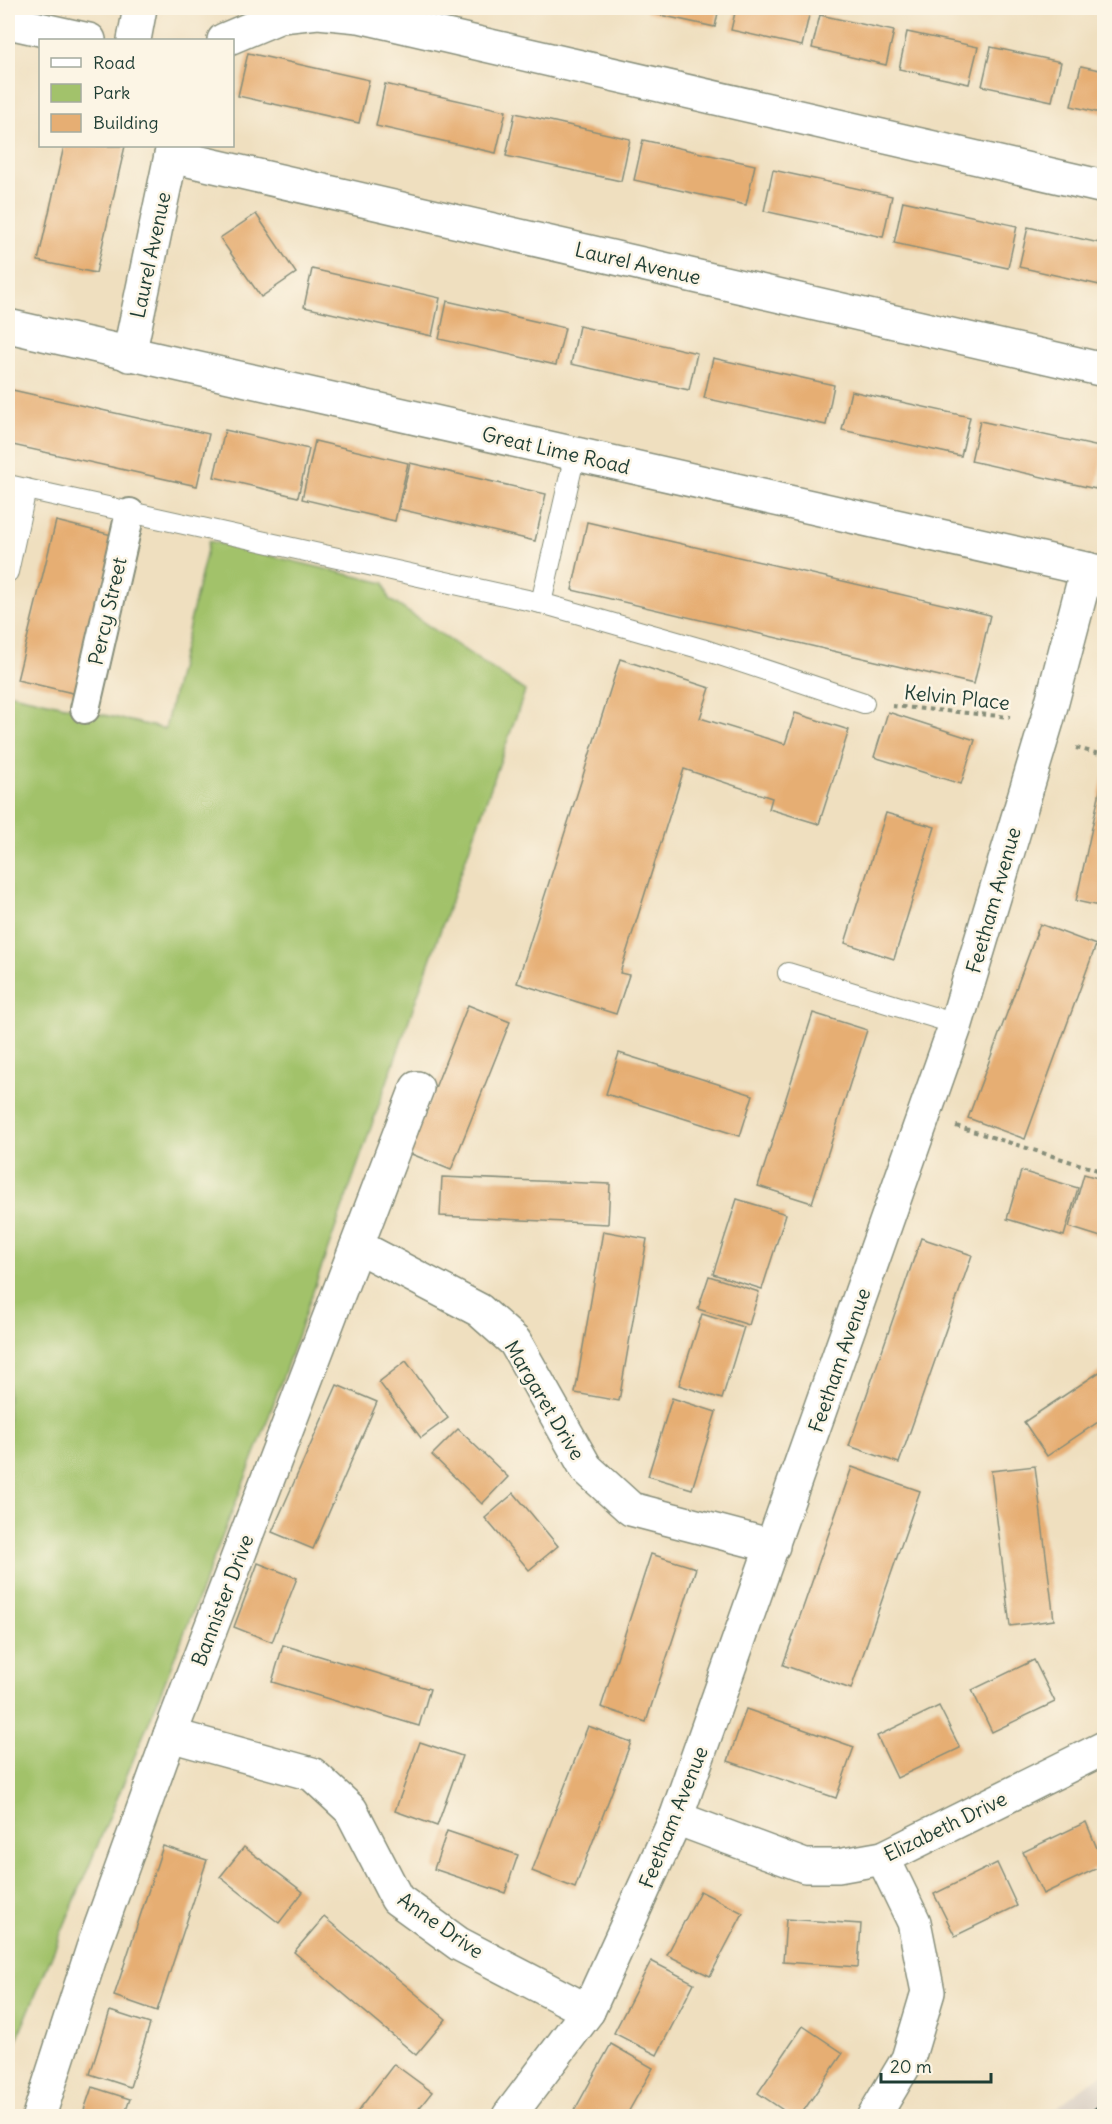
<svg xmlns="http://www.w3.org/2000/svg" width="1112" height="2124" font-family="Delius,sans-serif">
	<rect width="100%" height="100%" fill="#fcf5e5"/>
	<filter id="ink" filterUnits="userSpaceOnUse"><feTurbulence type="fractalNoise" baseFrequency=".0167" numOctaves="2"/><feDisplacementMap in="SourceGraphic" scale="12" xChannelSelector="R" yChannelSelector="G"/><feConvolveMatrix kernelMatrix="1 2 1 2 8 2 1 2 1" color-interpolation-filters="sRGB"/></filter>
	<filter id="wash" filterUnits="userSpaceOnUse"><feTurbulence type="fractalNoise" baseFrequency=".008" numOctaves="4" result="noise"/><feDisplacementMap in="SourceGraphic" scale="24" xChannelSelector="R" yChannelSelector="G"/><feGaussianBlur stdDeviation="1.35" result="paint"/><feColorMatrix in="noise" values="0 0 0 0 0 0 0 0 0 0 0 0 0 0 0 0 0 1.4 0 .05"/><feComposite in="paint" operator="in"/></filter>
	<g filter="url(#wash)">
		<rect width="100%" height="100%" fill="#efdfbf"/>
		<path fill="#cdc2b9" d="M1104 2072V2116H1045Z"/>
		<path fill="#a2c26b" stroke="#608050" stroke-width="1.5" d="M209 541 384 583 389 599 525 691 262 1436 153 1712 8 2061V693L165 729Z"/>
		<g id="blocks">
			<g fill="#e6ae73">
				<path d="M647 8H719L715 27 646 12Z"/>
				<path d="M736 8H794L810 11 802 46 731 30Z"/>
				<path d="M820 15 894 31 886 65 812 48Z"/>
				<path d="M907 32 978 47 969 84 899 69Z"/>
				<path d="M991 47 1061 62 1052 101 982 86Z"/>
				<path d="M248 53 369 80 359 123 238 96Z"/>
				<path d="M1081 66 1104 71V114L1071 106Z"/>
				<path d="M385 84 506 111 496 153 376 126Z"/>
				<path d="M515 113 630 139 621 181 506 156Z"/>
				<path d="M643 140 755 165 746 205 634 180Z"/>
				<path d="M64 146H125L96 273 38 261Z"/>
				<path d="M773 170 892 196 883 237 764 211Z"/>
				<path d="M903 201 1017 226 1008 268 894 243Z"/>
				<path d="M256 214 296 273 261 297 220 238Z"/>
				<path d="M1028 227 1104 244V286L1019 267Z"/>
				<path d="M312 269 440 298 432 336 304 307Z"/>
				<path d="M447 301 565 328 556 365 439 339Z"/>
				<path d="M579 326 697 353 689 390 571 364Z"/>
				<path d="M713 358 834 385 826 425 704 398Z"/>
				<path d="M8 389 209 434 197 486 8 444Z"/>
				<path d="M851 391 970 417 961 456 842 430Z"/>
				<path d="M980 421 1104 448 1096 489 971 461Z"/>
				<path d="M225 430 309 449 298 497 214 477Z"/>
				<path d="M315 441 408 463 395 521 302 499Z"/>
				<path d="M410 463 546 494 535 541 399 509Z"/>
				<path d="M56 521 116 536 77 694 17 680Z"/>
				<path d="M587 522 990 615 974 684 572 590Z"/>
				<path d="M620 659 710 688 700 718 785 744 795 713 849 730 819 824 769 809 772 798 684 769 620 973 629 975 616 1014 517 983Z"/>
				<path d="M888 712 975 740 961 784 874 757Z"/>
				<path d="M1103 777H1104V907L1076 901Z"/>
				<path d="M886 813 935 827 894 959 845 943Z"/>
				<path d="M1040 924 1096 945 1025 1139 968 1118Z"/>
				<path d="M468 1005 510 1022 451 1170 409 1153Z"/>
				<path d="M813 1013 867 1030 812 1203 758 1186Z"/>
				<path d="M619 1053 753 1095 740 1136 606 1094Z"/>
				<path d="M1021 1171 1078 1188 1064 1236 1007 1219Z"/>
				<path d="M1084 1174 1104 1180V1238L1069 1227Z"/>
				<path d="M442 1177 610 1184 608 1224 440 1216Z"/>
				<path d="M737 1199 786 1214 762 1289 713 1274Z"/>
				<path d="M603 1231 647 1239 619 1401 575 1393Z"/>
				<path d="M921 1238 972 1255 899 1463 849 1446Z"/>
				<path d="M709 1276 759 1292 749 1325 698 1309Z"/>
				<path d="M702 1314 744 1327 722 1399 679 1385Z"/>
				<path d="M406 1361 448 1418 421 1438 379 1382Z"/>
				<path d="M1104 1369V1418L1047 1456 1024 1422Z"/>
				<path d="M337 1385 377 1402 313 1549 272 1532Z"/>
				<path d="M672 1398 716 1412 692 1489 648 1476Z"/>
				<path d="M458 1429 508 1477 482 1504 432 1455Z"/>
				<path d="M1035 1466 1054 1620 1010 1626 991 1471Z"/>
				<path d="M852 1467 920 1491 851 1689 783 1665Z"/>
				<path d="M514 1493 558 1546 529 1570 485 1518Z"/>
				<path d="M651 1554 696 1568 646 1722 601 1707Z"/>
				<path d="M258 1563 297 1578 272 1642 234 1627Z"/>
				<path d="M283 1645 430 1689 419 1726 272 1682Z"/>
				<path d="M1034 1660 1055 1702 992 1732 972 1690Z"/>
				<path d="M939 1706 960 1748 897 1778 877 1736Z"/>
				<path d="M746 1709 854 1747 836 1798 728 1761Z"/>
				<path d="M588 1726 631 1742 575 1888 532 1871Z"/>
				<path d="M420 1742 462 1756 437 1826 395 1811Z"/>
				<path d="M1086 1822 1104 1865 1043 1894 1023 1852Z"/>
				<path d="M447 1831 518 1855 505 1893 434 1869Z"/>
				<path d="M163 1846 207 1860 157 2011 114 1996Z"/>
				<path d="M244 1847 303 1892 279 1923 220 1877Z"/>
				<path d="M997 1863 1017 1906 955 1936 934 1894Z"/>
				<path d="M700 1891 743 1913 710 1976 667 1955Z"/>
				<path d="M324 1917 446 2019 416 2055 294 1952Z"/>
				<path d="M786 1919 861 1924 858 1967 783 1962Z"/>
				<path d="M651 1961 694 1983 657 2055 614 2033Z"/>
				<path d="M110 2011 150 2024 130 2087 90 2074Z"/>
				<path d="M803 2026 843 2053 800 2116H792L758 2093Z"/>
				<path d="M611 2044 653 2068 626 2116H574L572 2115Z"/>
				<path d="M394 2064 432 2092 413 2116H357L355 2115Z"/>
				<path d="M92 2087 130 2099 124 2116H82Z"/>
			</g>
		</g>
	</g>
	<g filter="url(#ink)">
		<use href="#blocks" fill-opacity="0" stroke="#878e7a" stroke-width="1.5"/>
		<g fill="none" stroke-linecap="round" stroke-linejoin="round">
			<defs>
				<g id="service">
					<path d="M8 485 541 603 702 649 864 703"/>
					<path d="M8 572 26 489"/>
					<path d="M541 603 575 454"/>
					<path d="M788 973 956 1024"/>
				</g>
				<path id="pedestrian" d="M85 709 130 513"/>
				<g id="minor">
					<path d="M8 22 89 40"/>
					<path d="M134 40 140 8"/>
					<path d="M224 40 281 16 318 12 359 16 1104 187"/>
					<path d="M171 156 1104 370"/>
					<path d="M129 355 173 146"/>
					<path d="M357 1246 479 1310 515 1342 586 1468 631 1509 773 1546"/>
					<path d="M170 1735 312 1774 351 1810 397 1899 459 1944 588 2011"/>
					<path d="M676 1818 805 1866H838L883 1858 1104 1748"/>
					<path d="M39 2116 93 1948 170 1735 417 1088"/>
					<path d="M509 2116 588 2011 676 1818 956 1024 1047 721 1087 569"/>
					<path d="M874 2116 908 2059 928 1992 914 1922 883 1858"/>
				</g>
				<path id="secondary" d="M8 326 1104 573"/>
			</defs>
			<use href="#service" stroke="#878e7a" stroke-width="22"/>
			<use href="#pedestrian" stroke="#878e7a" stroke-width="32"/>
			<use href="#minor" stroke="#878e7a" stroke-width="36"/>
			<use href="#secondary" stroke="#878e7a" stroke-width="36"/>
			<g stroke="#878e7a" stroke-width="4" stroke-dasharray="4.5 4.5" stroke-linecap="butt">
				<path d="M892 706 1010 717"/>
				<path d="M1076 748 1104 755"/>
				<path d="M956 1126 1104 1172"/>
			</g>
			<use href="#service" stroke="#fff" stroke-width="20"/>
			<use href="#pedestrian" stroke="#fff" stroke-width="28"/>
			<use href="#minor" stroke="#fff" stroke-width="33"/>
			<use href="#secondary" stroke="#fff" stroke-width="33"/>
			<defs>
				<path id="rail" d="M1089 2116 1104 2105"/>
			</defs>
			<use href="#rail" stroke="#1f3d34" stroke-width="7"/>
			<use href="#rail" stroke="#fcf5e5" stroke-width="4.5" stroke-dasharray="14" stroke-linecap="butt"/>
		</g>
	</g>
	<g text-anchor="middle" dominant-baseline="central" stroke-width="5" stroke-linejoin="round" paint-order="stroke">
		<g font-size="20" fill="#1f3d34" stroke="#fcf5e5">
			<text transform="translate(150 255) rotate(-78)">Laurel Avenue</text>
			<text transform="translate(638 263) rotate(13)">Laurel Avenue</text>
			<text transform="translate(556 450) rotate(13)">Great Lime Road</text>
			<text transform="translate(107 611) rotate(-77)">Percy Street</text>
			<text transform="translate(957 697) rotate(6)">Kelvin Place</text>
			<text transform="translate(993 900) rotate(-74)">Feetham Avenue</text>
			<text transform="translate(839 1360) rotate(-71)">Feetham Avenue</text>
			<text transform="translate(545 1400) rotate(59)">Margaret Drive</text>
			<text transform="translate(222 1600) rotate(-69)">Bannister Drive</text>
			<text transform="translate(673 1817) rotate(-68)">Feetham Avenue</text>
			<text transform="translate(945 1826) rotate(-26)">Elizabeth Drive</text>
			<text transform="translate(441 1925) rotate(35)">Anne Drive</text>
		</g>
	</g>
	<rect width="1112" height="2124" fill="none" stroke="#fcf5e5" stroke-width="30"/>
	<rect x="39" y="39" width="195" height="108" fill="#fcf5e5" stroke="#a4ab9e" stroke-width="1.5"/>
	<rect x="51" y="58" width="30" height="9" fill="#ffffff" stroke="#a4ab9e" stroke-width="1.5"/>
	<text x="93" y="69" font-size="18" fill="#1f3d34">Road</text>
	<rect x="51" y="84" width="30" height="18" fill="#a2c26b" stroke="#a4ab9e" stroke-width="1.5"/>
	<text x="93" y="99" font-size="18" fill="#1f3d34">Park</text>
	<rect x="51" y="114" width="30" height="18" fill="#e6ae73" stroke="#a4ab9e" stroke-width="1.5"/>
	<text x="93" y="129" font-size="18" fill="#1f3d34">Building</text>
	<path d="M881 2073v9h110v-9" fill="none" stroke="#1f3d34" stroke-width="3"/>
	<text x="890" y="2073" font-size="18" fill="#1f3d34" stroke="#fcf5e5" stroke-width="4.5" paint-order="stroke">20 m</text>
</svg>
